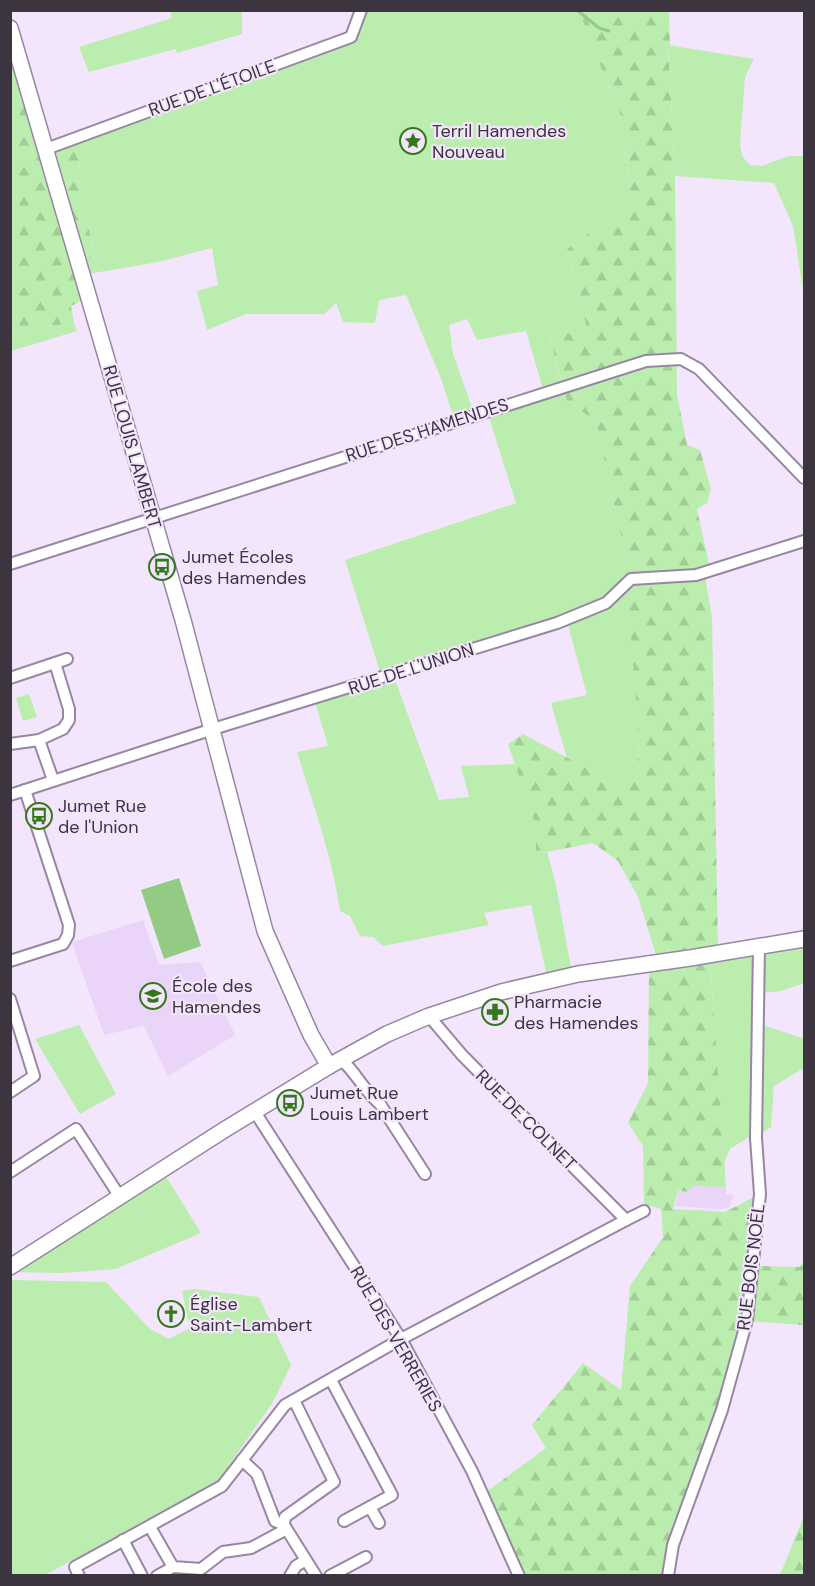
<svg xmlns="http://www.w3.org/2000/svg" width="815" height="1586" font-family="'DM Sans',sans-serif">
	<defs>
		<pattern id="forest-firs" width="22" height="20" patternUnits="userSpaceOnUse" patternTransform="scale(1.5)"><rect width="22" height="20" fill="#bbeeae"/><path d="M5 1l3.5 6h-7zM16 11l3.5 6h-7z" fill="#a2cd97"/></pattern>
	</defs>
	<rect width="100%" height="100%" fill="#f3e5fc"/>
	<g fill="#ead4f8">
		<path d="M143 920 159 965 200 962 235 1035 168 1076 144 1026 104 1035 72 942Z"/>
		<path d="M694 1186 726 1187V1194L734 1195 728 1208 719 1209 675 1206 678 1190 686 1192Z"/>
	</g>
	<g fill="#bbeeae">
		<path d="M242 11V34L177 53 176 49 89 72 79 47 172 18 170 11Z"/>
		<path d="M364 11H579L605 77 619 106 632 203 567 249 588 332 549 336 567 400 596 422 628 567 635 578 639 738 637 781 590 770 567 758 551 703 587 695 568 625 583 613 381 675 345 560 516 503 487 411 543 389 526 331 477 340 467 319 449 325 453 354 473 410 453 416 442 381 406 295 379 300 375 323 343 322 336 303 324 314H246L207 330 197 291 218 285 212 248 158 262 82 275 75 263 95 257 77 175 83 151 79 133 344 36Z"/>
		<path d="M668 45 754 59 745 77 740 144 742 156 750 165 761 166 789 156H804V296L793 226 774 183 675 176Z"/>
		<path d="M74 323 77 331 11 351V330Z"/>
		<path d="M393 674 439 800 469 797 461 766 515 764 536 826V854L547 852 555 880 571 968 546 972 531 905 484 913 489 925 383 946 373 937 360 936 350 916 340 911C332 856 313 804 297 752L328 746 314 699Z"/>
		<path d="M29 694 37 717 23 721 16 698Z"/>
		<path d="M804 943V983L781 991 762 993 766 955 774 950Z"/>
		<path d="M759 956 749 1137 730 1149 724 1162 710 961Z"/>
		<path d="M760 1024 802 1038 804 1037V1068L774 1086 771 1127 756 1138Z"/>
		<path d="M79 1025 116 1094 80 1114 35 1039Z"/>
		<path d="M167 1178 201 1233 116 1269 62 1273 11 1272 155 1183Z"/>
		<path d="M11 1280 106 1282 150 1329 169 1339 190 1328 182 1291 194 1289 259 1297 291 1365 273 1402 218 1481 45 1575H11Z"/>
	</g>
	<g fill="url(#forest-firs)">
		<path d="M579 11H669L670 45H668L675 176 677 394 687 445 700 450 711 489 707 503 697 509 710 568 704 570 712 618 718 953 656 955 638 897 618 861 593 843 536 854V826L508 744 523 734 590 770 637 781 639 738 627 585 635 578 628 567 596 422 567 400 549 335 588 332 567 249 632 203 619 106 605 77Z"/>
		<path d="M10 38 45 160 56 148 80 138 83 151 77 175 95 257 75 263 85 299 71 306 74 323 11 330Z"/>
		<path d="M710 961 726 1187 694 1186 686 1192 678 1190 673 1209 725 1212 760 1194 748 1314 760 1266 800 1267 804 1261V1325L747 1321 669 1575H523L482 1495 546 1448 532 1425 583 1363 621 1390 630 1286 663 1237 661 1209 644 1204 643 1146 628 1123 648 1083 649 968Z"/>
		<path d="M804 1516V1575H780Z"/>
	</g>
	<path fill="#93ca84" d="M179 878 201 946 164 959 141 890Z"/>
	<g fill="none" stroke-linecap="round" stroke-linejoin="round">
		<path stroke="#93ca84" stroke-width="3" d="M577 10 599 28 609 31"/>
		<defs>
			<g id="street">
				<path d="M46 149 351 37 361 10"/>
				<path d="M10 564 646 361 681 359 699 369 804 478"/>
				<path d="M10 678 67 659"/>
				<path d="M39 740 53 780"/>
				<path d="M10 744 39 740 63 729 69 720V709L55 663"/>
				<path d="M10 795 213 729 557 623 606 603 631 579 696 575 804 541"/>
				<path d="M10 961 63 944 68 935 69 925 25 790"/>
				<path d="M10 999 34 1076 10 1092"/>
				<path d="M342 1060C356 1073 365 1092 380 1104L425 1174"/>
				<path d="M255 1112 401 1339 472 1471 519 1576"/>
				<path d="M10 1172 76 1129 120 1197"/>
				<path d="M626 1220 644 1211"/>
				<path d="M331 1380 392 1495 344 1521"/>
				<path d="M242 1460 257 1474 275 1521 284 1525 316 1576"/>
				<path d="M370 1507 379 1523"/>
				<path d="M150 1527 173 1567 201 1569 223 1552 251 1548 283 1531 285 1517 334 1482 294 1400"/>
				<path d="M123 1540 142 1576"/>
				<path d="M79 1576 75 1567 222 1486 285 1405 401 1339 626 1220 462 1055 429 1016"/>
				<path d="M157 1576 173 1567"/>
				<path d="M290 1576 296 1566 306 1560"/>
				<path d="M330 1576 366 1557"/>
				<path d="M668 1576 673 1545 722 1410 747 1320 760 1194 756 1138 759 946"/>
			</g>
			<g id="secondary">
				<path d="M10 28 183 620 265 931 311 1035 329 1066"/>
				<path d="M10 1267 224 1130 329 1066 387 1034 429 1016 501 992 578 974 690 958 804 939"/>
			</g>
		</defs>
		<use href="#street" stroke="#9787a2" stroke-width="14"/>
		<use href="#secondary" stroke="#9787a2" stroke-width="18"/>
		<use href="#street" stroke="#fff" stroke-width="10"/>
		<use href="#secondary" stroke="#fff" stroke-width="15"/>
	</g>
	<defs>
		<symbol id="sight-ring" viewBox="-11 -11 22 22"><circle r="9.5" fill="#f3e5fc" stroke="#33781b" stroke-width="1.5"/><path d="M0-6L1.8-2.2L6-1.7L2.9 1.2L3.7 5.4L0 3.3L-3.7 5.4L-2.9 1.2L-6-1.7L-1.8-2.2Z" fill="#33781b"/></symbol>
		<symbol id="bus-ring" viewBox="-11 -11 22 22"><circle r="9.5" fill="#f3e5fc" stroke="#33781b" stroke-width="1.5"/><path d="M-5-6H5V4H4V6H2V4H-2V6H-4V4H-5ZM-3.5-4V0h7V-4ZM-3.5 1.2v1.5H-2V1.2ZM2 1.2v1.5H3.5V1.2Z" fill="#33781b"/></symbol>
		<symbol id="school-ring" viewBox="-11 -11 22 22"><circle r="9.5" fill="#f3e5fc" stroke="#33781b" stroke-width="1.5"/><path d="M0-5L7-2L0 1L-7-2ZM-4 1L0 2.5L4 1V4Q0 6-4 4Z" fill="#33781b"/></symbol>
		<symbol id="pharmacy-ring" viewBox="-11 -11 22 22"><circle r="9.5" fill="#f3e5fc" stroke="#33781b" stroke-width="1.5"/><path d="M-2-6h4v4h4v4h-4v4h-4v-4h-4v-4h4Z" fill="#33781b"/></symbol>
		<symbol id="church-ring" viewBox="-11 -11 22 22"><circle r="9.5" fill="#f3e5fc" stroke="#33781b" stroke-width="1.5"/><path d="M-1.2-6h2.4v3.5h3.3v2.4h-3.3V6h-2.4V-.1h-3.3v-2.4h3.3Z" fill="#33781b"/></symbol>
	</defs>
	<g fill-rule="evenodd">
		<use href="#sight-ring" x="398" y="126" width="30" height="30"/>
		<use href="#bus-ring" x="147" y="552" width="30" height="30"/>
		<use href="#bus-ring" x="24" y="801" width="30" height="30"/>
		<use href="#school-ring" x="138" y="981" width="30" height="30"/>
		<use href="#pharmacy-ring" x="480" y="997" width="30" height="30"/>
		<use href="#bus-ring" x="275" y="1088" width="30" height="30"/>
		<use href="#church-ring" x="156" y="1299" width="30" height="30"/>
	</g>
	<g text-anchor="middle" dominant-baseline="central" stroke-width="4.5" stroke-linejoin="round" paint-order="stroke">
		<g font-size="18" fill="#3c3540" stroke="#f3e5fc">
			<text transform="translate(212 88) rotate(-20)">RUE DE L'ÉTOILE</text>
			<text transform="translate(427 430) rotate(-18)">RUE DES HAMENDES</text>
			<text transform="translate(132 447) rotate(74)">RUE LOUIS LAMBERT</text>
			<text transform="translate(411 669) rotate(-18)">RUE DE L'UNION</text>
			<text transform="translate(526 1120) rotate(45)">RUE DE COLNET</text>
			<text transform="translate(751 1267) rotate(-83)">RUE BOIS NOËL</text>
			<text transform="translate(396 1339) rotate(60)">RUE DES VERRERIES</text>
		</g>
		<g font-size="18" fill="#3c3540" stroke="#f3e5fc" text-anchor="start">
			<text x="432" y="131">Terril Hamendes<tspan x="432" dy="21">Nouveau</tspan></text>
			<text x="182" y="557">Jumet Écoles<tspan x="182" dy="21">des Hamendes</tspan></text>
			<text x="58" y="806">Jumet Rue<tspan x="58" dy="21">de l'Union</tspan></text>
			<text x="172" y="986">École des<tspan x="172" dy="21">Hamendes</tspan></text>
			<text x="514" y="1002">Pharmacie<tspan x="514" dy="21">des Hamendes</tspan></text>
			<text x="310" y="1093">Jumet Rue<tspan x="310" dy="21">Louis Lambert</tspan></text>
			<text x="190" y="1304">Église<tspan x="190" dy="21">Saint-Lambert</tspan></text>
		</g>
	</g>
	<rect width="815" height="1586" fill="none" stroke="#3c3540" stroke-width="24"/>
</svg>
